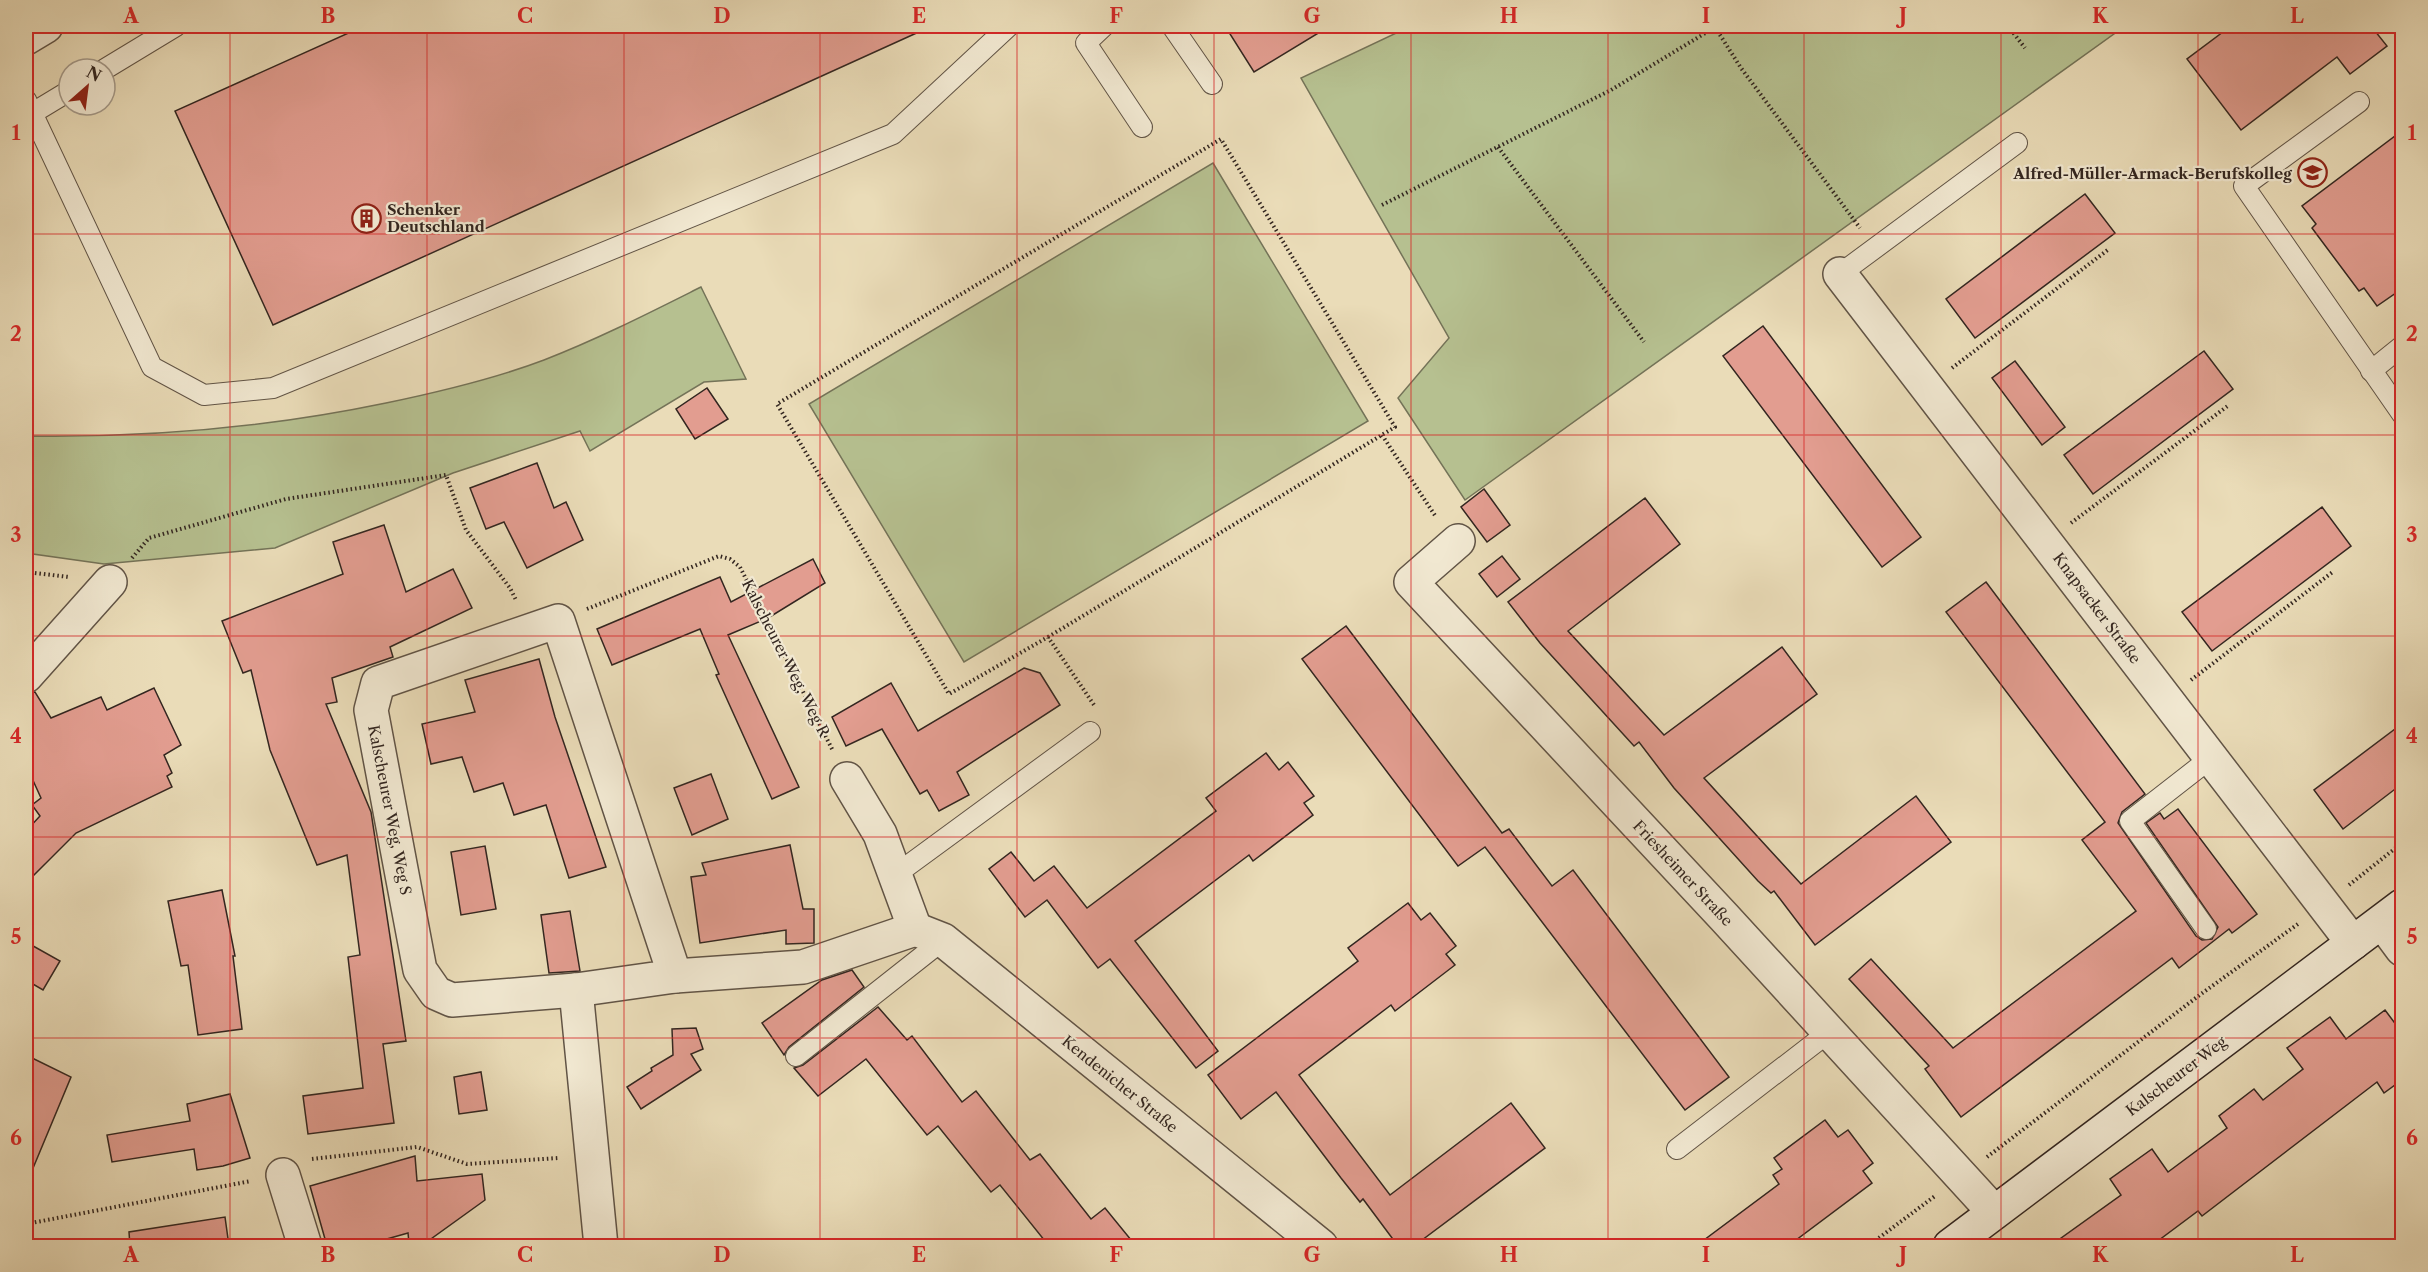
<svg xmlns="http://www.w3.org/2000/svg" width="2428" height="1272" font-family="'Libre Caslon Text',serif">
	<rect width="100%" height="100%" fill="#eadcb8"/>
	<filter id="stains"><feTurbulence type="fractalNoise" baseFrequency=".00333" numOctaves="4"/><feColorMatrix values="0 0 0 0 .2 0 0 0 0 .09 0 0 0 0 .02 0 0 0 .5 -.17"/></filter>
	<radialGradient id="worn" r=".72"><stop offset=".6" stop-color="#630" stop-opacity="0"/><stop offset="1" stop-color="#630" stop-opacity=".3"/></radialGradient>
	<g fill="#b6c090" stroke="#747358" stroke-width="1.5">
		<path d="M1411 26H2125L1465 500 1398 398 1449 338 1301 78Z"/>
		<path d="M1213 163 1368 421 964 662 809 404Z"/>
		<path d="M701 287 746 379 704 382 590 451 580 431 453 473 275 548 104 564 26 553V436C149 438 266 428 386 403 439 392 494 379 544 360 598 339 649 313 701 287Z"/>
	</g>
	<g fill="#e29d90" stroke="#332620" stroke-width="1.5">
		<path d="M364 26H932L273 325 175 111Z"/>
		<path d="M1225 26H1330L1254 72Z"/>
		<path d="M2231 26H2371L2387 46 2350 74 2337 57 2241 130 2187 59Z"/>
		<path d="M2403 130V288L2377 306 2364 288 2359 291 2312 228 2316 224 2302 206Z"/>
		<path d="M2085 194 2115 233 1975 338 1946 299Z"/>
		<path d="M1763 326 1921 537 1882 567 1723 356Z"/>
		<path d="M2204 351 2233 389 2093 494 2064 455Z"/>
		<path d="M2015 361 2065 427 2042 445 1992 378Z"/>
		<path d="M707 388 728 419 695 439 676 409Z"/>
		<path d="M537 463 554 508 566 502 583 540 527 568 504 522 486 529 470 488Z"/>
		<path d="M1484 489 1510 525 1487 542 1461 507Z"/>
		<path d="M1645 498 1680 544 1568 631 1664 735 1782 647 1817 694 1704 778 1801 884 1916 796 1951 842 1815 945 1774 891 1771 893 1758 881 1674 788 1639 742 1634 746 1540 643 1508 602Z"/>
		<path d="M2322 507 2351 546 2212 651 2182 612Z"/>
		<path d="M384 525 406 592 453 569 472 608 390 647 393 657 332 678 337 702 326 704 371 812 406 1041 383 1044 394 1123 308 1134 303 1096 363 1088 348 957 360 955 347 855 317 865 270 750 251 670 243 673 222 621 343 574 333 542Z"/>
		<path d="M1502 556 1520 579 1497 597 1479 574Z"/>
		<path d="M813 559 825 583 768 618 728 635 799 787 772 799 716 675 719 674 700 629 612 665 597 629 720 577 731 602Z"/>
		<path d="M1986 582 2145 794 2122 812 2118 823 2196 936 2202 940 2212 939 2218 927 2146 823 2160 813 2164 819 2178 809 2257 914 2232 933 2229 929 2179 968 2172 958 1961 1117 1925 1069 1929 1066 1849 979 1871 959 1953 1048 2136 911 2082 840 2105 822 1946 612Z"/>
		<path d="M1346 626 1502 833 1509 829 1552 886 1573 870 1729 1077 1685 1110 1485 847 1458 866 1302 659Z"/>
		<path d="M539 659 555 717 606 867 569 878 546 805 514 815 503 783 474 792 462 757 431 764 422 724 475 712 465 680Z"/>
		<path d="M1024 668 1040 673 1060 705 957 772 969 795 939 811 927 790 920 794 882 729 846 746 832 717 891 683 918 731Z"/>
		<path d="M154 688 181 745 164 755 172 773 167 776 172 787 76 833 26 883V831L40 816 32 805 41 798 26 765V694L35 692 51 718 101 697 107 710Z"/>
		<path d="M2403 723V783L2343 829 2314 790Z"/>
		<path d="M1266 753 1279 770 1288 762 1314 796 1304 803 1313 815 1253 861 1249 855 1135 941 1218 1051 1196 1068 1110 959 1098 968 1047 900 1025 917 989 869 1011 852 1034 881 1054 866 1087 908 1216 811 1206 798Z"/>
		<path d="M711 774 728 819 692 835 674 788Z"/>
		<path d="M790 845 803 909H814V943L786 944V930L700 943 691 877 706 875 702 863Z"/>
		<path d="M485 846 496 909 461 915 451 852Z"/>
		<path d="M222 890 235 956H233L242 1029 198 1035 188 965 181 966 168 901Z"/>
		<path d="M1408 903 1421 920 1430 913 1456 946 1446 954 1455 965 1395 1011 1391 1005 1299 1075 1390 1195 1511 1103 1545 1148 1414 1246H1398L1363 1199 1360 1202 1341 1178 1276 1092 1241 1119 1208 1075 1358 961 1348 948Z"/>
		<path d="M570 911 580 971 549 973 541 915Z"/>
		<path d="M26 942 60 961 43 990 26 980Z"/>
		<path d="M852 970 864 987 789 1047 784 1055 762 1023 822 980Z"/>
		<path d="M878 1007 907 1040 912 1036 962 1102 976 1091 1030 1160 1040 1154 1091 1219 1105 1208 1136 1246H1049L1000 1185 991 1192 938 1126 927 1135 866 1059 818 1096 794 1068 803 1065Z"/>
		<path d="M2385 1010 2403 1034V1079L2384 1093 2377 1082 2202 1216 2198 1211 2151 1246H2050L2121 1195 2110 1179 2152 1149 2168 1172 2227 1128 2219 1116 2254 1089 2263 1100 2303 1069 2287 1048 2330 1017 2346 1039Z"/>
		<path d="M696 1028 703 1049 691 1054 701 1070 641 1109 627 1087 652 1071 651 1068 673 1055 672 1029Z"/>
		<path d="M26 1055 71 1077 26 1185Z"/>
		<path d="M481 1072 487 1110 459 1114 454 1077Z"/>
		<path d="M230 1094 250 1158 223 1166 197 1170 194 1149 112 1162 107 1135 190 1121 187 1104Z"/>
		<path d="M1825 1120 1838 1137 1848 1130 1873 1163 1863 1171 1872 1183 1788 1246H1696L1779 1184 1773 1175 1782 1169 1774 1158Z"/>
		<path d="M415 1156 417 1181 482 1174 485 1200 428 1241 409 1243 408 1233 362 1246H327L310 1186Z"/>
		<path d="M225 1217 229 1246H130L129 1232Z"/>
	</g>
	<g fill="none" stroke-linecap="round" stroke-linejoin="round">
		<defs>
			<g id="lane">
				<path d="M1104 26 1086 43 1142 127"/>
				<path d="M1172 26 1212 84"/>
				<path d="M105 69 176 26"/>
				<path d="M26 100 152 367 204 395 273 388 893 134 1009 26"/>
				<path d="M2359 102 2244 186 2402 414"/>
				<path d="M31 114 69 91"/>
				<path d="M1840 274 2017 143"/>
				<path d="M2371 371 2402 346"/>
				<path d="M894 872 906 867 1090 732"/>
				<path d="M2206 929 2130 821 2212 757"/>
				<path d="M796 1056 943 940"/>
				<path d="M1677 1149 1829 1032"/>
			</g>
			<g id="street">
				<path d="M26 38 46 26"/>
				<path d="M1840 274 2353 943"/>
				<path d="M1458 541 1411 582 1724 917 1994 1212"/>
				<path d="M558 621 675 976 576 990 452 1000 436 993 420 970 371 710 378 683Z"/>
				<path d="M26 676 110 582"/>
				<path d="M847 779 880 834 915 929"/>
				<path d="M2382 922 2402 949"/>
				<path d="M915 929 943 940 1321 1246"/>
				<path d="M675 976 803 967 915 929"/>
				<path d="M576 990 601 1246"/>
				<path d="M283 1175 305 1246"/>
			</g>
			<path id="secondary" d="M1950 1246 2402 906"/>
		</defs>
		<use href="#lane" stroke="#615446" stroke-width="22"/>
		<use href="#street" stroke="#615446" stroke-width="36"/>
		<use href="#secondary" stroke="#332620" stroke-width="36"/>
		<g stroke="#332620" stroke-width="4" stroke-dasharray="1.5 3" stroke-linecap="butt">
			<path d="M2008 26 2025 48"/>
			<path d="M1715 27 1741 68 1860 228"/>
			<path d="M1498 147 1644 342"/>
			<path d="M1382 205 1611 90 1717 26"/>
			<path d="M1952 368 2109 249"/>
			<path d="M1382 435 1436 517"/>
			<path d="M2071 523 2229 405"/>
			<path d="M132 558 149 538 286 499 446 475 466 530 510 588 516 600"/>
			<path d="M26 572 69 577"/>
			<path d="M587 609 719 556 730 559 740 567 833 751"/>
			<path d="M1048 637 1395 427 1221 139 777 404 949 694 1048 637 1094 705"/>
			<path d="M2191 680 2334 571"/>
			<path d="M2349 885 2402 843"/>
			<path d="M1987 1157 2201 994 2298 924"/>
			<path d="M312 1159 417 1147 467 1164 558 1158"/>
			<path d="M26 1224 251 1181"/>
			<path d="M1868 1246 1935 1196"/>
		</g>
		<use href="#lane" stroke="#f1e8d1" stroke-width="20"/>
		<use href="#street" stroke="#f1e8d1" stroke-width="33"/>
		<use href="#secondary" stroke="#f1e8d1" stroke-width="33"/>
	</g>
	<path fill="none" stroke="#d62828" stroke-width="1.5" stroke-opacity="0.55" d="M230 26V1246M427 26V1246M624 26V1246M820 26V1246M1017 26V1246M1214 26V1246M1411 26V1246M1608 26V1246M1804 26V1246M2001 26V1246M2198 26V1246M26 234H2402M26 435H2402M26 636H2402M26 837H2402M26 1038H2402"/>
	<defs>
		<symbol id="school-ring" viewBox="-11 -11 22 22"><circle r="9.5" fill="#f1e8d1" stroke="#8f2418" stroke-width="1.5"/><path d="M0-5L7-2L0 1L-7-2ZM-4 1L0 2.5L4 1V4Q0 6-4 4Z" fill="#8f2418"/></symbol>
		<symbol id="building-ring" viewBox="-11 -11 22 22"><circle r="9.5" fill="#f1e8d1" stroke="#8f2418" stroke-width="1.5"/><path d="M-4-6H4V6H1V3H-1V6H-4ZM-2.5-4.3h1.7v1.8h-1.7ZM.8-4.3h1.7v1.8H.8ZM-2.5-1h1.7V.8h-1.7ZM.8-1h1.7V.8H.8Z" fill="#8f2418"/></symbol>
	</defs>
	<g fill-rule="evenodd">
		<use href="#school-ring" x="2296" y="156" width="33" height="33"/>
		<use href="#building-ring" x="350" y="202" width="33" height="33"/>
	</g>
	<g text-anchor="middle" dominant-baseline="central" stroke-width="4.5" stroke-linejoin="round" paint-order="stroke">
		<g font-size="15" font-weight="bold" fill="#332620" stroke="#f1e8d1" text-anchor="end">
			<text x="2292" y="173">Alfred-Müller-Armack-Berufskolleg</text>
			<text x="387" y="209" text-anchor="start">Schenker<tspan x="387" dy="17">Deutschland</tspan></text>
		</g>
		<g font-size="15" fill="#332620" stroke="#f1e8d1">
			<text transform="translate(2097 608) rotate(53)">Knapsacker Straße</text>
			<text transform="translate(786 658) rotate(63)">Kalscheurer Weg, Weg R</text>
			<text transform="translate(390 810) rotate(79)">Kalscheurer Weg, Weg S</text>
			<text transform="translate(1683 873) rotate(47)">Friesheimer Straße</text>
			<text transform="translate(2176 1076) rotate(-37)">Kalscheurer Weg</text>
			<text transform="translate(1120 1084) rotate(39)">Kendenicher Straße</text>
		</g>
	</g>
	<rect width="2428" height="1272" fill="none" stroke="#eadcb8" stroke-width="66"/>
	<g transform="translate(87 87) rotate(28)"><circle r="28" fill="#f1e8d1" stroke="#a59a8a" stroke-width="1.5"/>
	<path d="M0-4.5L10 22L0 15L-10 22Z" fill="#8f2418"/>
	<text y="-9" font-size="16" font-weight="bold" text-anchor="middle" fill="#332620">N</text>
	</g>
	<rect x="33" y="33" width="2362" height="1206" fill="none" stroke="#d62828" stroke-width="2"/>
	<g font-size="20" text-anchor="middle" font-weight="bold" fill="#d62828">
		<text x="131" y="23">A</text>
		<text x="328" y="23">B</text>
		<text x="525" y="23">C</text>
		<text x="722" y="23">D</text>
		<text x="919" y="23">E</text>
		<text x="1116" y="23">F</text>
		<text x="1312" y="23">G</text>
		<text x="1509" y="23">H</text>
		<text x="1706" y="23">I</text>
		<text x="1903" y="23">J</text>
		<text x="2100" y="23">K</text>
		<text x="2297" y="23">L</text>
		<text x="16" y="140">1</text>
		<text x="2412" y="140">1</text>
		<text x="16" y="341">2</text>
		<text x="2412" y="341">2</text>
		<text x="16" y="542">3</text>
		<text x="2412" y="542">3</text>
		<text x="16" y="743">4</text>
		<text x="2412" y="743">4</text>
		<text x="16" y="944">5</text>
		<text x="2412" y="944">5</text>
		<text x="16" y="1145">6</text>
		<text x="2412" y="1145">6</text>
		<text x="131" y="1262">A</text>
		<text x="328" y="1262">B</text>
		<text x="525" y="1262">C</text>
		<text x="722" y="1262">D</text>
		<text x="919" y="1262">E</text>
		<text x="1116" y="1262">F</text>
		<text x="1312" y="1262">G</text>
		<text x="1509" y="1262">H</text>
		<text x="1706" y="1262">I</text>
		<text x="1903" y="1262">J</text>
		<text x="2100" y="1262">K</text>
		<text x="2297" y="1262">L</text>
	</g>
	<rect width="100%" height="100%" filter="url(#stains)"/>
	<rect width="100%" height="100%" fill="url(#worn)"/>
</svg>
